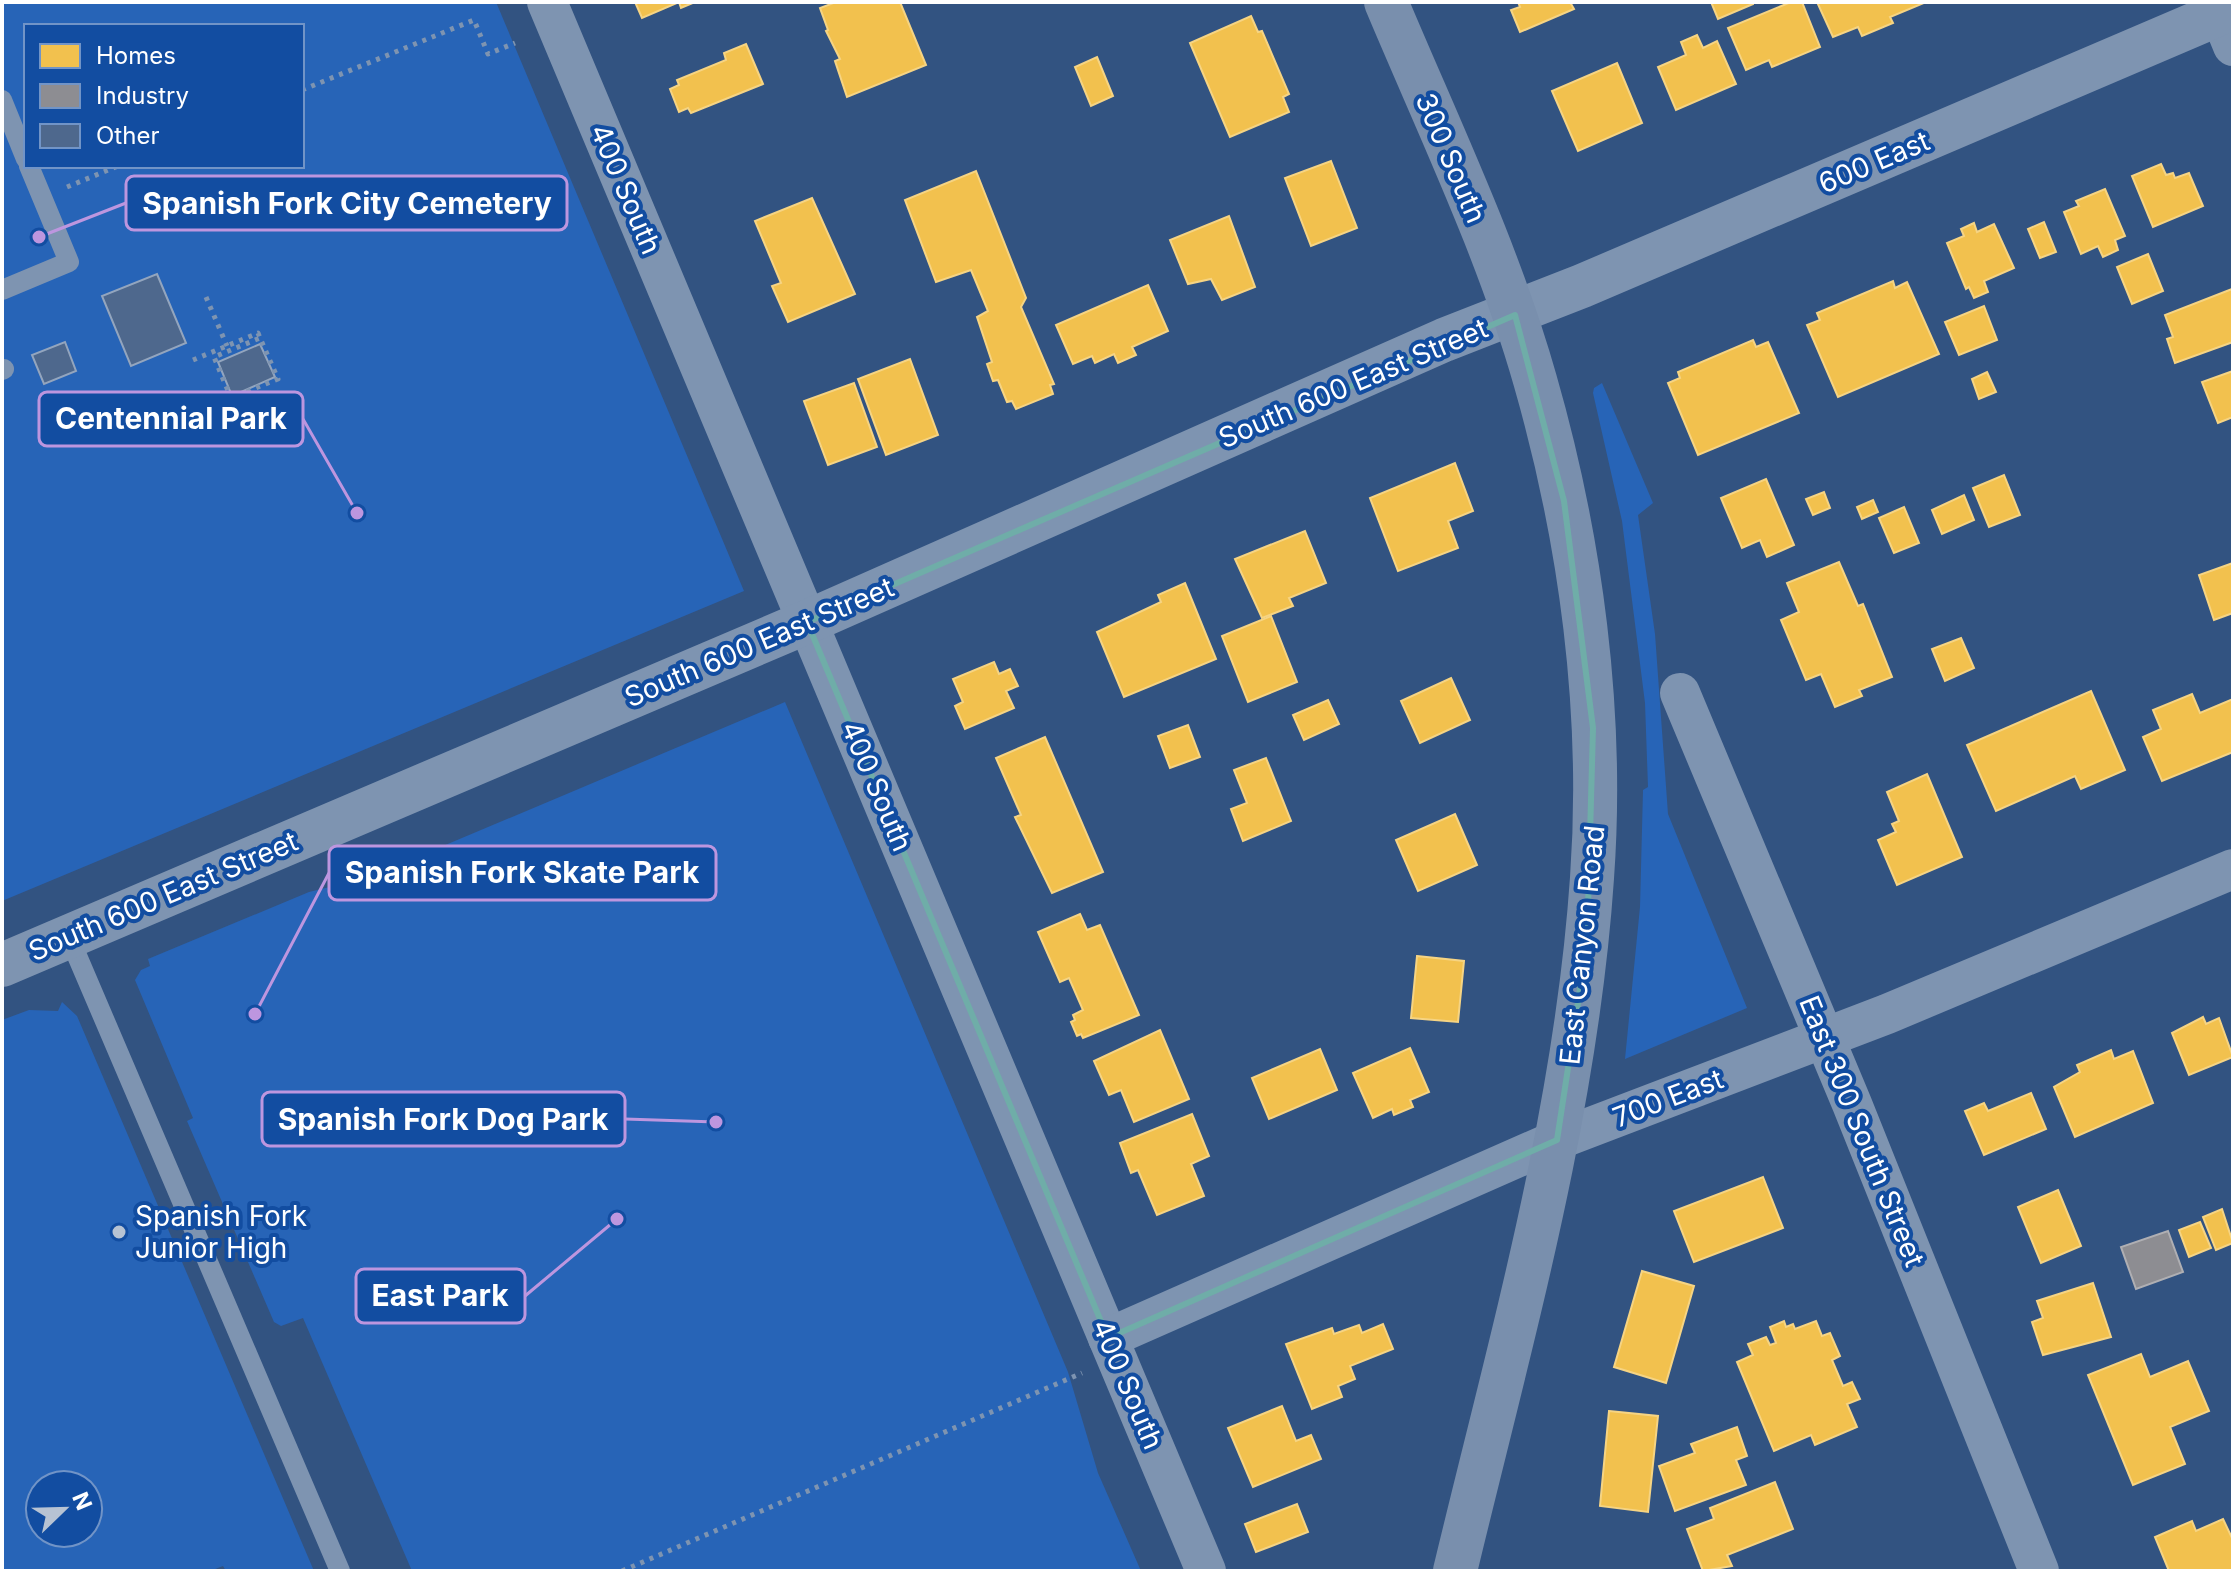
<svg xmlns="http://www.w3.org/2000/svg" width="2235" height="1573" font-family="Inter,sans-serif">
	<rect width="100%" height="100%" fill="#325381"/>
	<g fill="#2764b7" fill-rule="evenodd">
		<path d="M2 2H496L744 591 2 901ZM26 26H302V166H26Z"/>
		<path d="M1602 383 1653 503 1638 515 1655 634 1668 814 1747 1008 1625 1059 1640 907 1643 790 1648 787 1645 703 1622 521 1593 393 1594 388Z"/>
		<path d="M785 702 1068 1372 1098 1473 1141 1571H412L303 1318 281 1326 274 1322 187 1121 193 1118 135 980 141 970 150 966 148 959 309 892 367 878Z"/>
		<path d="M62 1002 77 1016 314 1571H226L223 1566 210 1571H2V1020L29 1010 58 1011ZM40 1485H88V1533H40Z"/>
	</g>
	<g fill="#f2c14e" stroke="#f6d483" stroke-width="2">
		<path d="M635 2H695L681 8 679 2 642 18Z"/>
		<path d="M836 2H900L926 65 847 97 835 61 840 59 826 31 828 30 820 8Z"/>
		<path d="M1518 2H1570L1574 9 1520 32 1511 10 1520 7Z"/>
		<path d="M1711 2H1753V4L1718 19Z"/>
		<path d="M1791 2H1802L1820 47 1772 67 1769 60 1746 70 1728 28Z"/>
		<path d="M1817 2H1923L1924 3 1890 17 1893 23 1862 36 1858 27 1833 37Z"/>
		<path d="M1251 16 1258 32 1262 31 1289 94 1283 97 1289 112 1230 137 1190 43Z"/>
		<path d="M1697 35 1703 48 1717 41 1736 84 1676 110 1658 67 1686 55 1681 42Z"/>
		<path d="M746 44 763 84 691 113 688 108 679 112 670 89 679 85 677 80 726 60 724 53Z"/>
		<path d="M1097 57 1113 96 1091 106 1075 67Z"/>
		<path d="M1617 63 1642 123 1578 151 1552 91Z"/>
		<path d="M1331 161 1357 228 1311 246 1285 178Z"/>
		<path d="M2161 164 2166 175 2173 173 2175 178 2189 173 2203 206 2153 227 2132 176Z"/>
		<path d="M976 171 1026 298 1021 307 1054 384 1050 385 1053 394 1016 409 1012 401 1007 402 998 380 993 381 987 364 992 362 977 317 988 311 971 270 936 282 905 200Z"/>
		<path d="M2105 189 2125 236 2115 240 2118 250 2103 257 2098 246 2081 254 2064 212 2079 206 2076 201Z"/>
		<path d="M812 198 855 294 788 322 772 286 781 283 755 221Z"/>
		<path d="M1229 216 1255 287 1222 300 1211 279 1188 284 1170 240Z"/>
		<path d="M2044 222 2056 252 2040 258 2028 229Z"/>
		<path d="M1974 223 1977 232 1994 224 2014 268 1984 281 1988 292 1974 298 1969 287 1966 289 1947 243 1964 236 1961 229Z"/>
		<path d="M2148 254 2163 291 2132 304 2117 267Z"/>
		<path d="M1893 281 1895 288 1907 282 1939 354 1838 397 1807 325 1820 320 1817 313Z"/>
		<path d="M1148 285 1168 331 1132 347 1136 355 1118 363 1114 354 1095 363 1092 356 1073 364 1056 325Z"/>
		<path d="M2232 289 2233 342 2175 363 2167 339 2173 337 2165 315Z"/>
		<path d="M1984 306 1997 340 1959 355 1945 322Z"/>
		<path d="M1753 340 1756 347 1768 342 1799 413 1698 455 1668 383 1680 378 1678 372Z"/>
		<path d="M910 359 938 435 886 455 858 379Z"/>
		<path d="M2233 371V417L2218 423 2202 382Z"/>
		<path d="M1987 372 1996 392 1979 399 1972 379Z"/>
		<path d="M854 383 877 447 828 465 804 401Z"/>
		<path d="M1455 463 1473 511 1448 521 1458 548 1398 571 1370 498Z"/>
		<path d="M2004 475 2020 515 1989 527 1973 488Z"/>
		<path d="M1766 479 1794 545 1767 557 1760 540 1742 548 1721 498Z"/>
		<path d="M1824 492 1830 508 1813 515 1806 499Z"/>
		<path d="M1964 495 1974 520 1942 534 1932 510Z"/>
		<path d="M1873 500 1878 512 1862 519 1857 507Z"/>
		<path d="M1904 507 1919 543 1894 553 1879 518Z"/>
		<path d="M1305 531 1326 583 1289 598 1293 606 1262 618 1235 559Z"/>
		<path d="M1839 562 1858 606 1863 604 1892 677 1859 690 1862 696 1835 707 1821 674 1806 680 1781 620 1799 612 1787 583Z"/>
		<path d="M2233 563V613L2214 620 2199 575Z"/>
		<path d="M1185 583 1216 659 1124 697 1097 632 1161 602 1158 595Z"/>
		<path d="M1271 616 1297 682 1248 702 1222 636Z"/>
		<path d="M1961 638 1974 668 1945 681 1932 649Z"/>
		<path d="M994 662 999 674 1010 669 1018 686 1006 691 1014 708 965 729 955 706 963 702 953 679Z"/>
		<path d="M1451 678 1470 720 1420 743 1401 701Z"/>
		<path d="M2091 691 2125 770 2081 789 2075 776 1996 811 1967 745Z"/>
		<path d="M2192 694 2200 713 2233 699V752L2162 781 2143 737 2161 729 2153 710Z"/>
		<path d="M1328 700 1339 724 1304 740 1293 715Z"/>
		<path d="M1188 725 1200 757 1170 768 1158 736Z"/>
		<path d="M1045 737 1103 872 1052 893 1015 817 1021 815 996 758Z"/>
		<path d="M1266 758 1291 821 1243 841 1231 809 1247 803 1234 770Z"/>
		<path d="M1927 774 1962 857 1897 885 1878 840 1896 832 1892 824 1899 821 1887 792Z"/>
		<path d="M1455 814 1477 865 1418 891 1396 840Z"/>
		<path d="M1080 914 1087 930 1100 925 1139 1015 1083 1038 1081 1034 1077 1036 1071 1022 1075 1020 1073 1015 1083 1010 1069 978 1060 982 1038 932Z"/>
		<path d="M1417 956 1464 961 1458 1022 1411 1018Z"/>
		<path d="M2203 1017 2206 1024 2219 1018 2233 1057 2189 1075 2172 1033Z"/>
		<path d="M1160 1030 1189 1099 1134 1122 1121 1090 1109 1095 1094 1061Z"/>
		<path d="M1410 1048 1429 1092 1410 1100 1413 1107 1394 1115 1392 1109 1373 1118 1353 1073Z"/>
		<path d="M1320 1049 1337 1090 1269 1119 1252 1078Z"/>
		<path d="M2111 1050 2114 1059 2133 1051 2153 1103 2075 1137 2054 1087 2080 1072 2077 1065Z"/>
		<path d="M2031 1093 2046 1129 1984 1155 1965 1111 1984 1103 1988 1111Z"/>
		<path d="M1192 1114 1209 1156 1191 1164 1204 1196 1157 1215 1138 1170 1131 1173 1120 1143Z"/>
		<path d="M1763 1177 1783 1228 1694 1262 1674 1211Z"/>
		<path d="M2058 1190 2081 1246 2041 1263 2018 1207Z"/>
		<path d="M2222 1209 2233 1243 2216 1250 2203 1217Z"/>
		<path d="M2200 1222 2211 1248 2189 1257 2179 1230Z"/>
		<path d="M1642 1271 1694 1286 1666 1383 1614 1367Z"/>
		<path d="M2093 1283 2111 1337 2043 1355 2032 1322 2043 1318 2037 1301Z"/>
		<path d="M1784 1321 1786 1327 1793 1324 1795 1329 1816 1321 1822 1336 1830 1333 1840 1356 1832 1360 1843 1386 1852 1382 1860 1399 1847 1404 1857 1427 1815 1445 1811 1435 1774 1451 1737 1362 1753 1355 1748 1344 1766 1337 1770 1345 1776 1343 1770 1327Z"/>
		<path d="M1383 1324 1393 1349 1350 1366 1355 1379 1338 1386 1342 1397 1312 1409 1286 1344 1332 1328 1334 1334 1359 1325 1362 1333Z"/>
		<path d="M2141 1354 2150 1377 2188 1361 2209 1411 2170 1427 2185 1464 2133 1485 2088 1375Z"/>
		<path d="M1282 1406 1296 1441 1311 1435 1321 1459 1253 1487 1228 1428Z"/>
		<path d="M1609 1411 1658 1416 1648 1512 1600 1506Z"/>
		<path d="M1737 1427 1747 1456 1736 1460 1746 1485 1675 1511 1659 1466 1695 1453 1691 1444Z"/>
		<path d="M1775 1482 1793 1529 1727 1555 1732 1566 1703 1571 1687 1529 1714 1519 1710 1508Z"/>
		<path d="M1297 1504 1308 1532 1256 1552 1245 1524Z"/>
		<path d="M2223 1519 2233 1540V1570L2169 1571 2155 1537 2192 1521 2196 1531Z"/>
	</g>
	<path fill="#8d8d92" stroke="#afafb3" stroke-width="2" d="M2168 1231 2183 1272 2136 1289 2121 1247Z"/>
	<g fill="#4e688d" stroke="#93a5be" stroke-width="2">
		<path d="M157 274 186 343 131 366 102 296Z"/>
		<path d="M65 342 76 371 44 384 32 355Z"/>
		<path d="M260 344 275 377 232 396 218 362Z"/>
	</g>
	<g fill="none" stroke-linecap="round" stroke-linejoin="round">
		<g stroke="#7e94b1" stroke-width="5" stroke-dasharray="4 6" stroke-linecap="butt">
			<path d="M302 90 474 20 488 54 515 43"/>
			<path d="M67 187 118 166"/>
			<path d="M206 297 227 346"/>
			<path d="M193 360 258 333 260 338 278 379 231 398 214 357 260 338"/>
			<path d="M622 1571 1082 1373"/>
		</g>
		<g stroke="#7e94b1" stroke-width="20">
			<path d="M2 100 26 159"/>
			<path d="M2 290 69 262 29 166"/>
			<path d="M2 370 4 369"/>
			<path d="M69 937 340 1571"/>
		</g>
		<g stroke="#7e94b1" stroke-width="40">
			<path d="M547 2 1206 1571"/>
			<path d="M2215 2 2233 46"/>
			<path d="M1680 693 1852 1104 2039 1571"/>
			<path d="M1108 1338 1557 1140 1887 1014 2233 869"/>
		</g>
		<path stroke="#7e94b1" stroke-width="44" d="M2 965 807 622 1444 340 1582 286 2233 8"/>
		<path stroke="#798fad" stroke-width="44" d="M1386 2C1438 126 1498 250 1535 380 1581 540 1604 712 1592 878 1576 1114 1510 1342 1455 1571"/>
	</g>
	<path fill="none" stroke="#6fada8" stroke-width="6" stroke-linejoin="round" d="M1515 315 1564 501 1593 728 1587 944 1557 1140 1108 1338 807 622Z"/>
	<circle fill="#b7c3d3" stroke="#124da1" stroke-width="3" cx="119" cy="1232" r="8"/>
	<g text-anchor="middle" dominant-baseline="central" stroke-width="8" stroke-linejoin="round" paint-order="stroke">
		<g font-size="28" fill="#fff" stroke="#124da1">
			<text transform="translate(1451 158) rotate(67)">300 South</text>
			<text transform="translate(1874 162) rotate(-23)">600 East</text>
			<text transform="translate(626 189) rotate(67)">400 South</text>
			<text transform="translate(1353 383) rotate(-23)">South 600 East Street</text>
			<text transform="translate(759 642) rotate(-23)">South 600 East Street</text>
			<text transform="translate(877 786) rotate(67)">400 South</text>
			<text transform="translate(163 896) rotate(-23)">South 600 East Street</text>
			<text transform="translate(1582 945) rotate(-84)">East Canyon Road</text>
			<text transform="translate(1668 1098) rotate(-21)">700 East</text>
			<text transform="translate(1862 1131) rotate(68)">East 300 South Street</text>
			<text transform="translate(1128 1384) rotate(67)">400 South</text>
		</g>
		<g font-size="28" fill="#fff" stroke="#124da1" text-anchor="start">
			<text x="135" y="1216">Spanish Fork<tspan x="135" dy="32">Junior High</tspan></text>
		</g>
	</g>
	<path fill="none" stroke="#bd96df" stroke-width="3" d="M39 237L126 203M357 513L303 419M255 1014L329 873M716 1122L625 1119M617 1219L525 1296"/>
	<g fill="#bd96df" stroke="#124da1" stroke-width="3">
		<circle cx="39" cy="237" r="8"/>
		<circle cx="357" cy="513" r="8"/>
		<circle cx="255" cy="1014" r="8"/>
		<circle cx="716" cy="1122" r="8"/>
		<circle cx="617" cy="1219" r="8"/>
	</g>
	<g fill="#124da1" stroke="#bd96df" stroke-width="3">
		<rect x="126" y="176" width="441" height="54" rx="8"/>
		<rect x="39" y="392" width="264" height="54" rx="8"/>
		<rect x="329" y="846" width="387" height="54" rx="8"/>
		<rect x="262" y="1092" width="363" height="54" rx="8"/>
		<rect x="356" y="1269" width="169" height="54" rx="8"/>
	</g>
	<g font-size="30" text-anchor="middle" font-weight="bold" fill="#fff">
		<text x="347" y="214">Spanish Fork City Cemetery</text>
		<text x="171" y="429">Centennial Park</text>
		<text x="522" y="883">Spanish Fork Skate Park</text>
		<text x="443" y="1130">Spanish Fork Dog Park</text>
		<text x="440" y="1306">East Park</text>
	</g>
	<rect width="2235" height="1573" fill="none" stroke="#ffffff" stroke-width="8"/>
	<rect x="24" y="24" width="280" height="144" fill="#124da1" stroke="#7194c7" stroke-width="2"/>
	<rect x="40" y="44" width="40" height="24" fill="#f2c14e" stroke="#7194c7" stroke-width="2"/>
	<text x="96" y="64" font-size="24" fill="#ffffff">Homes</text>
	<rect x="40" y="84" width="40" height="24" fill="#8d8d92" stroke="#7194c7" stroke-width="2"/>
	<text x="96" y="104" font-size="24" fill="#ffffff">Industry</text>
	<rect x="40" y="124" width="40" height="24" fill="#4e688d" stroke="#7194c7" stroke-width="2"/>
	<text x="96" y="144" font-size="24" fill="#ffffff">Other</text>
	<g transform="translate(64 1509) rotate(67)"><circle r="38" fill="#124da1" stroke="#7194c7" stroke-width="2"/>
	<path d="M0-6L14 30L0 20L-14 30Z" fill="#b7c3d3"/>
	<text y="-12" font-size="22" font-weight="bold" text-anchor="middle" fill="#ffffff">N</text>
	</g>
</svg>
